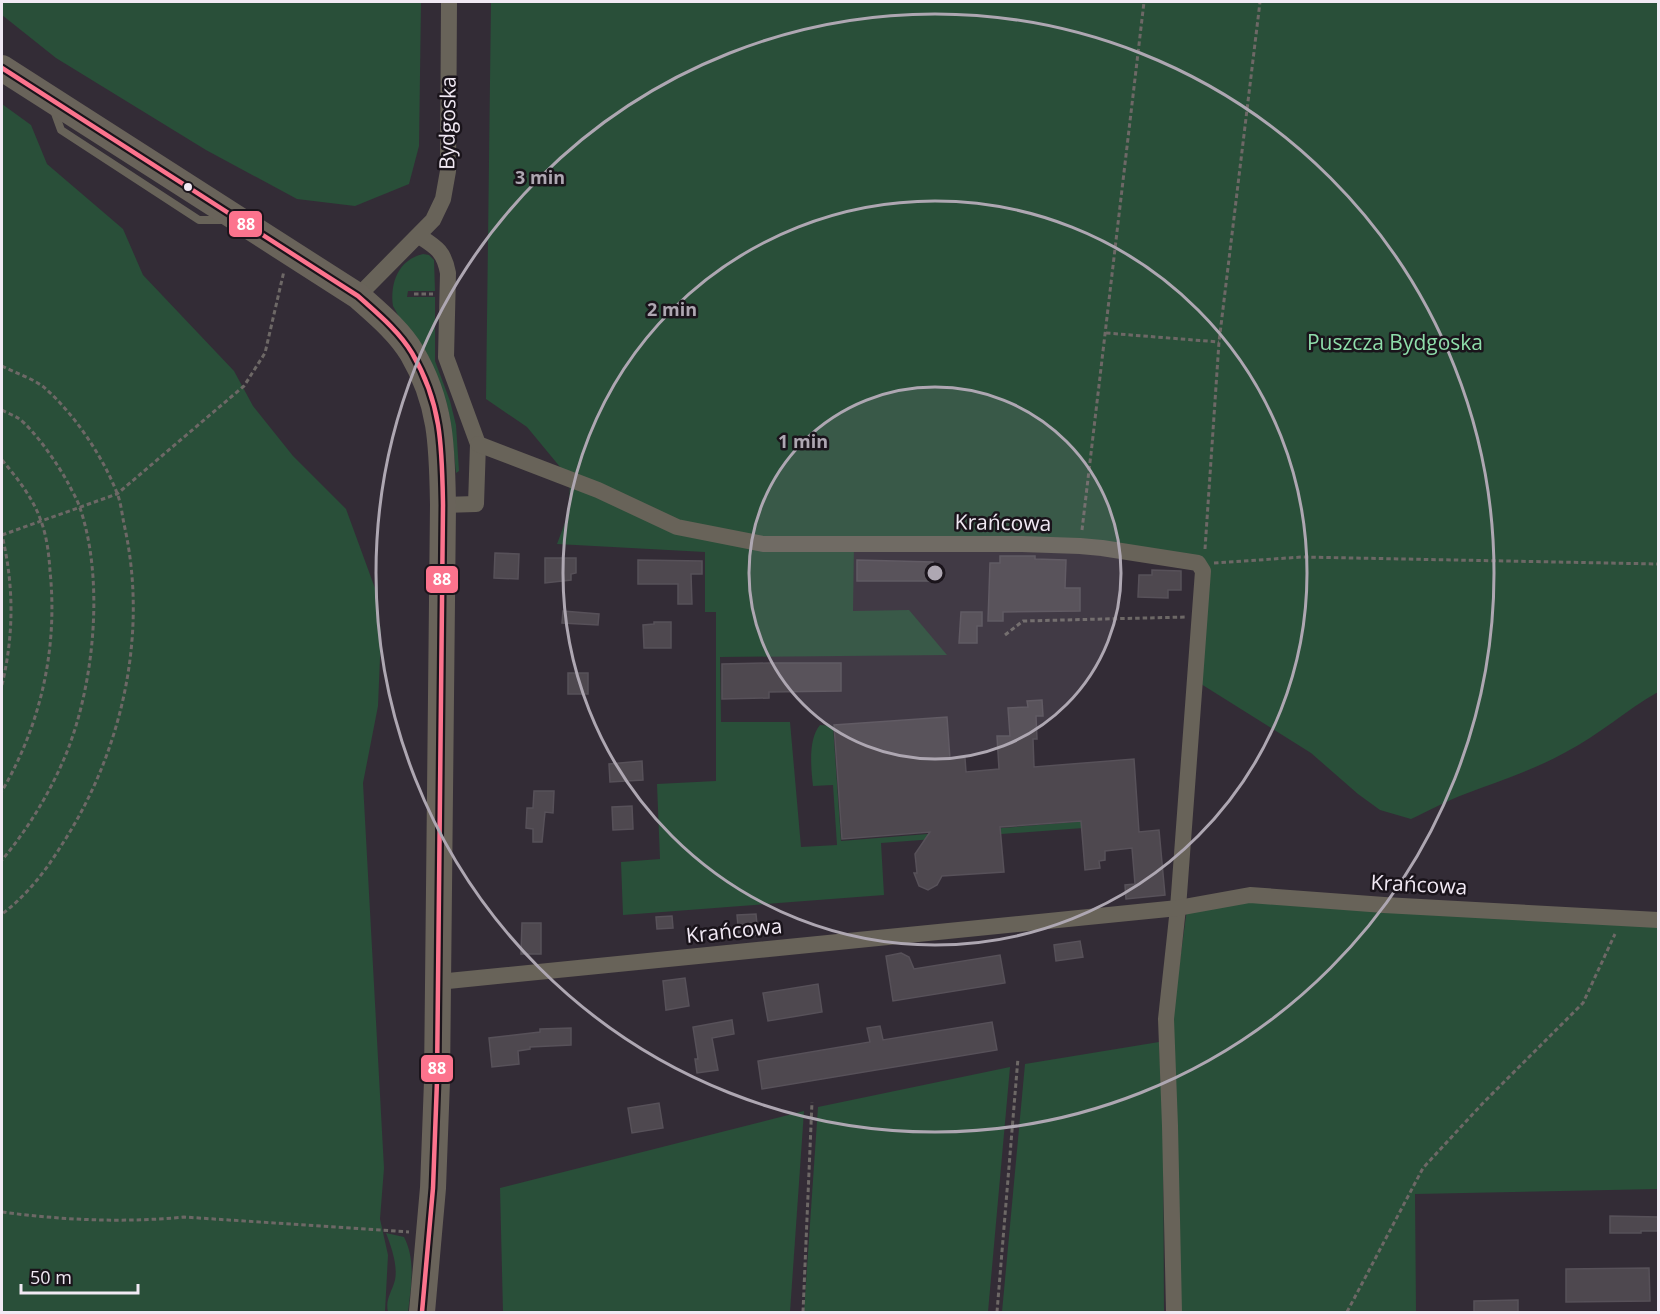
<svg xmlns="http://www.w3.org/2000/svg" width="1660" height="1314" font-family="'Open Sans',sans-serif">
	<rect width="100%" height="100%" fill="#332c36"/>
	<g fill="#294f39">
		<path d="M2 2H421L419 146 409 184 355 206 297 199 206 150 56 58 2 15Z"/>
		<path d="M491 2H1658V692C1626 710 1599 735 1566 752 1534 770 1499 781 1465 794 1446 801 1428 811 1411 819L1380 810 1358 794 1311 753 1201 684 1197 563 1102 548 854 544 853 611 909 610 947 655 720 657 721 722H790L801 847 837 845 833 785 813 786C811 768 808 739 820 725L833 726 841 841 1137 817V824L881 843 884 895 623 915 621 862 660 859 657 784 716 781V612H705V552L557 544 569 512 570 479 527 427 486 399Z"/>
		<path d="M2 104 31 125 47 164 123 229 143 275 234 371 253 406 293 456 346 509 376 591 381 634 378 706 363 783 384 1168 380 1219 388 1255 385 1312H2Z"/>
		<path d="M423 254 429 255 434 260 435 291H408L407 297H435V361L450 401 456 425 459 471 456 473 451 424 446 401 393 306C390 283 398 260 423 254Z"/>
		<path d="M1250 901 1658 927V1189L1415 1194 1416 1312H1178L1172 1019 1187 909Z"/>
		<path d="M1159 1042 1163 1125 1164 1312H1002L1025 1064Z"/>
		<path d="M1010 1067 988 1312H804L818 1107Z"/>
		<path d="M804 1111 790 1312H503L500 1188Z"/>
		<path d="M386 1233 404 1237C416 1260 411 1287 408 1312H388C385 1299 392 1292 395 1280 398 1265 391 1246 386 1233Z"/>
	</g>
	<g fill="#4e484f" stroke="#575159" stroke-width="1.5">
		<path d="M495 553 519 554 518 579 494 578Z"/>
		<path d="M1000 556H1035V559L1066 560 1065 588H1080V611L1003 612V621H988L990 563H1000Z"/>
		<path d="M545 558H576V573L571 574V580L545 583Z"/>
		<path d="M638 560 702 561V574H691L692 604H678V584H638Z"/>
		<path d="M857 560 933 562V581H857Z"/>
		<path d="M1152 570 1181 571V590H1168V598L1138 597 1139 575H1152Z"/>
		<path d="M563 611 599 614 598 625 562 623Z"/>
		<path d="M961 612H982V626H977V643H959Z"/>
		<path d="M654 622H671V648H644L643 625 654 624Z"/>
		<path d="M769 663H841V691L769 692V698L722 699V664Z"/>
		<rect x="568" y="673" width="20" height="21"/>
		<path d="M1042 700 1043 716H1036L1037 739H1033L1034 767 1134 759 1139 832 1159 830 1165 895 1126 899 1125 885 1135 884 1132 848 1105 851V860L1099 861 1100 868 1085 870 1081 821 1000 827 1004 872 942 876 937 885 928 890 919 886 914 873H917L915 854 930 832 842 839 834 725 947 717 950 759 965 758 966 772 999 769 997 736H1010L1008 708 1028 707 1027 701Z"/>
		<path d="M642 761 643 780 610 782 609 764Z"/>
		<path d="M534 791H554L553 813 545 812 542 842H533V829L526 828 527 808H533Z"/>
		<path d="M632 806 633 829 613 830 612 807Z"/>
		<path d="M756 914 758 935 739 937 737 915Z"/>
		<path d="M672 916 673 928 657 929 656 917Z"/>
		<path d="M522 923H541V954H521Z"/>
		<path d="M1080 941 1083 957 1056 961 1054 945Z"/>
		<path d="M901 953 909 957 914 969 1000 955 1005 983 893 1001 886 956Z"/>
		<path d="M685 978 689 1006 666 1010 663 981Z"/>
		<path d="M818 984 822 1012 768 1021 763 993Z"/>
		<path d="M732 1020 734 1034 712 1038 718 1070 697 1073 695 1059H698L693 1027Z"/>
		<path d="M992 1022 997 1050 762 1089 758 1061 870 1042 867 1028 880 1026 883 1040Z"/>
		<path d="M571 1028V1045L530 1047V1049L518 1051 519 1064 492 1067 489 1038 540 1032V1029Z"/>
		<path d="M659 1103 663 1128 632 1133 628 1108Z"/>
		<path d="M1610 1216 1659 1217V1231H1641V1233H1610Z"/>
		<path d="M1649 1268 1650 1301 1566 1302V1269Z"/>
		<path d="M1518 1300V1312H1474V1301Z"/>
	</g>
	<g fill="none" stroke-linecap="round" stroke-linejoin="round">
		<g stroke="#6d6866" stroke-width="3" stroke-dasharray="4.5 3" stroke-linecap="butt">
			<path d="M414 294H433"/>
			<path d="M1106 333 1219 342"/>
			<path d="M2 366C15 373 35 379 46 389 75 415 103 457 117 493 121 503 122 514 124 524 149 634 122 753 61 846 45 872 26 896 2 914"/>
			<path d="M2 410C7 413 13 415 18 418 34 429 59 466 68 483 72 491 77 499 80 508 105 581 94 689 64 759 48 796 27 830 2 860"/>
			<path d="M2 460C18 479 33 498 41 521 47 537 49 555 50 571 58 648 41 724 2 791"/>
			<path d="M1082 530 1144 2"/>
			<path d="M2 535 117 494 244 386 265 353 284 271"/>
			<path d="M1205 549 1219 342 1260 2"/>
			<path d="M1214 563 1302 557 1658 564"/>
			<path d="M1005 635 1023 621 1186 617"/>
			<path d="M2 685C14 634 14 586 2 535"/>
			<path d="M2 1212C62 1220 123 1223 184 1217L409 1232"/>
			<path d="M803 1312 812 1102"/>
			<path d="M997 1312 1018 1058"/>
			<path d="M1347 1312 1423 1168 1484 1102 1583 1003 1615 934"/>
		</g>
		<path stroke="#686359" stroke-width="8" d="M53 108 61 130 199 220H226"/>
		<g stroke="#686359" stroke-width="16">
			<path d="M419 236C436 247 444 251 448 273L446 357 478 444 476 504 443 505"/>
			<path d="M358 296 433 220 443 199 448 171 449 2"/>
			<path d="M478 444 598 490 677 527 763 544H1022L1080 546 1102 548 1198 563 1203 571 1178 908 1166 1019 1170 1126 1174 1312"/>
			<path d="M438 982 1178 908 1250 895 1384 905 1658 920"/>
		</g>
		<path stroke="#69635a" stroke-width="26" d="M2 68 358 296C377 313 399 331 412 353 442 404 442 448 443 505L437 1081 433 1188 422 1312"/>
		<defs>
			<path id="bus-1" d="M2 68 358 296C377 313 399 331 412 353 442 404 442 448 443 505L437 1081 433 1188 422 1312"/>
		</defs>
		<use href="#bus-1" stroke="#1a141b" stroke-width="9"/>
		<use href="#bus-1" stroke="#fc738d" stroke-width="4.5"/>
	</g>
	<circle cx="935" cy="573" r="186" fill="#aea7b2" fill-opacity=".12"/>
	<g fill="none" stroke="#aea7b2" stroke-width="3">
		<circle cx="935" cy="573" r="186"/>
		<circle cx="935" cy="573" r="372"/>
		<circle cx="935" cy="573" r="559"/>
	</g>
	<circle fill="#f1e9f4" stroke="#1a141b" stroke-width="2" cx="188" cy="187" r="5"/>
	<g text-anchor="middle" dominant-baseline="central" stroke-width="5" stroke-linejoin="round" paint-order="stroke">
		<g font-size="21" fill="#f1e9f4" stroke="#1a141b">
			<text transform="translate(447 123) rotate(-89)">Bydgoska</text>
			<text transform="translate(1003 522) rotate(1)">Krańcowa</text>
			<text transform="translate(1419 884) rotate(3)">Krańcowa</text>
			<text transform="translate(734 930) rotate(-6)">Krańcowa</text>
		</g>
		<g font-size="21" fill="#8eddaa" stroke="#1a141b">
			<text x="1395" y="342">Puszcza Bydgoska</text>
		</g>
	</g>
	<circle cx="935" cy="573" r="9" fill="#aea7b2" stroke="#1a141b" stroke-width="3"/>
	<g font-size="18" text-anchor="middle" font-weight="bold" fill="#aea7b2" stroke="#1a141b" stroke-width="5" stroke-linejoin="round" paint-order="stroke">
		<text x="540" y="184">3 min</text>
		<text x="672" y="316">2 min</text>
		<text x="803" y="448">1 min</text>
	</g>
	<g stroke="#1a141b" stroke-width="2">
		<rect x="228" y="210" width="35" height="28" rx="6" fill="#fc738d"/>
		<rect x="425" y="565" width="34" height="29" rx="6" fill="#fc738d"/>
		<rect x="420" y="1054" width="34" height="29" rx="6" fill="#fc738d"/>
	</g>
	<g font-size="16" text-anchor="middle" font-weight="bold" fill="#fff">
		<text x="246" y="230">88</text>
		<text x="442" y="585">88</text>
		<text x="437" y="1074">88</text>
	</g>
	<rect width="1660" height="1314" fill="none" stroke="#f1e9f4" stroke-width="6"/>
	<path d="M21 1284v9h117v-9" fill="none" stroke="#f1e9f4" stroke-width="3"/>
	<text x="30" y="1284" font-size="18" fill="#f1e9f4" stroke="#1a141b" stroke-width="4.5" paint-order="stroke">50 m</text>
</svg>
